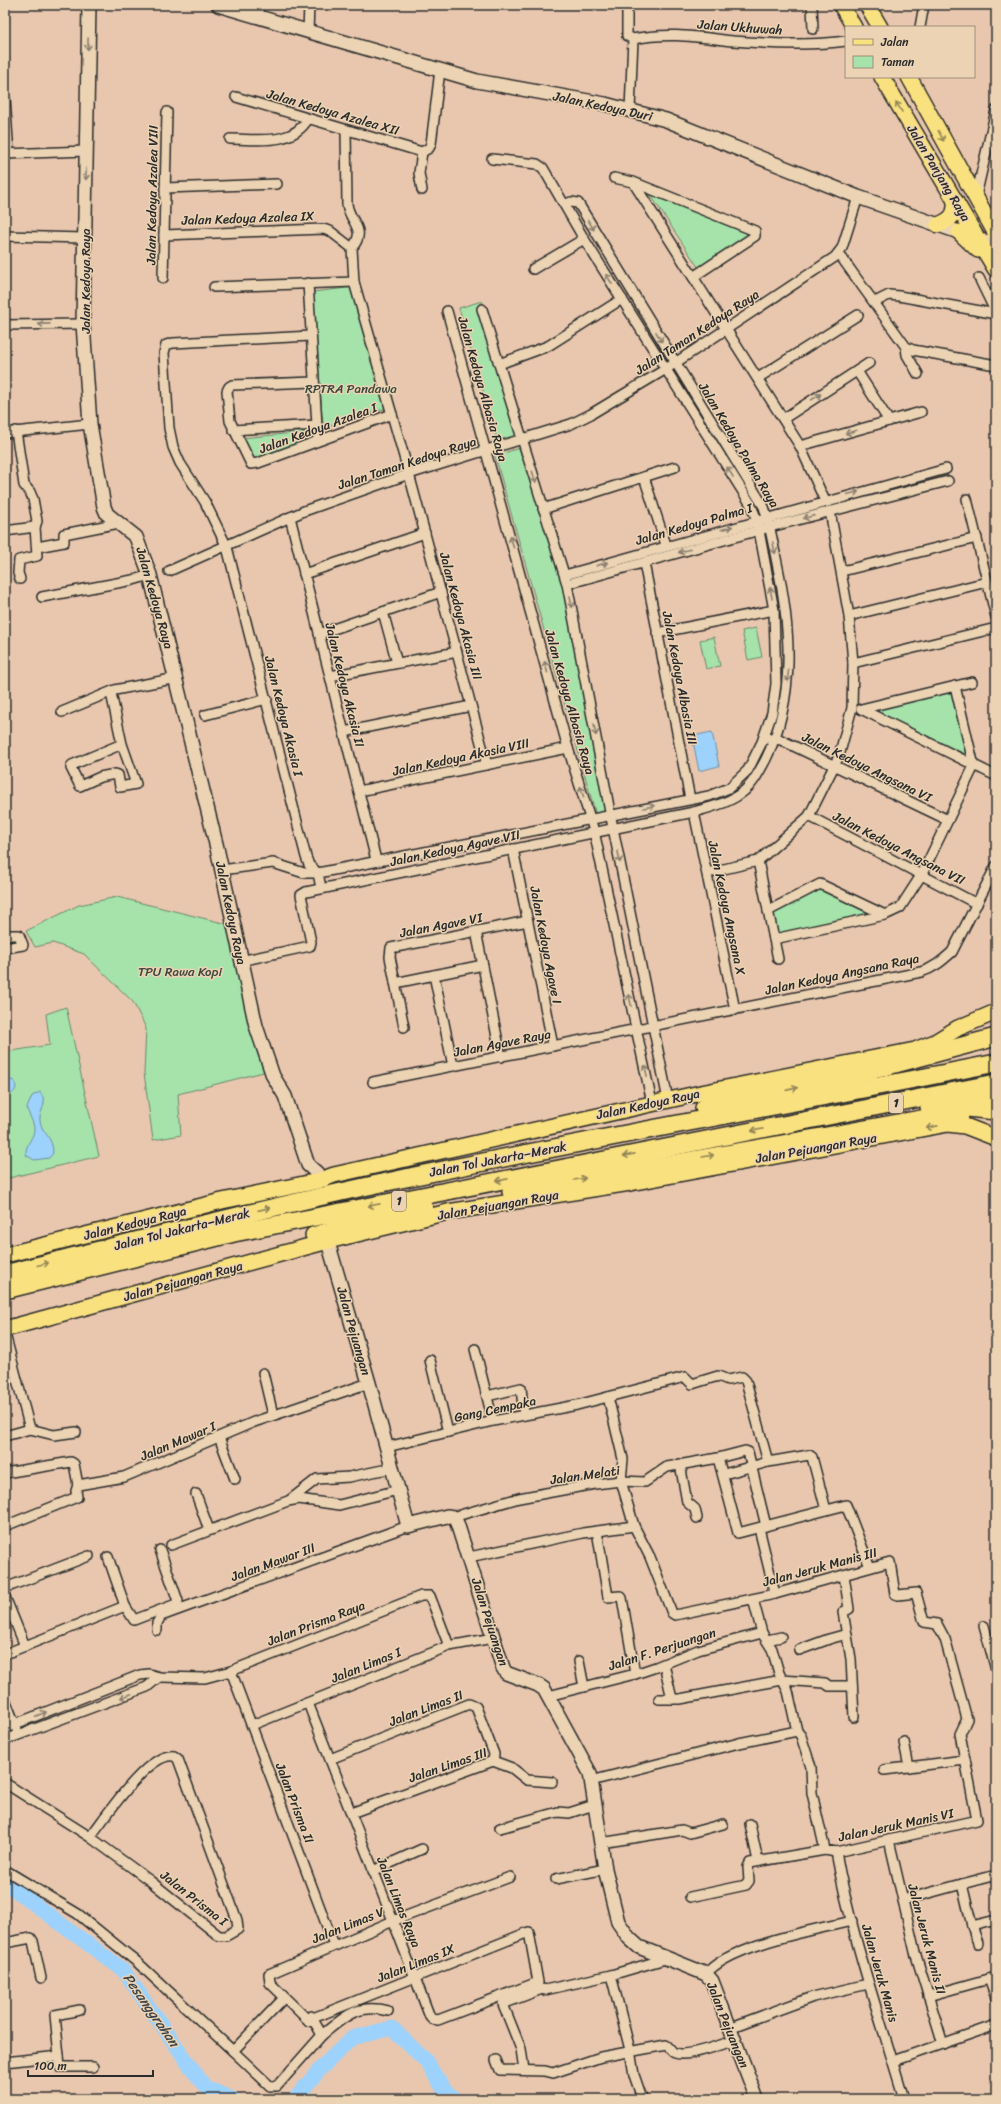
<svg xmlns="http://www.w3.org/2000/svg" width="1001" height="2104" font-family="Sriracha,sans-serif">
	<rect width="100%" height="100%" fill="#e9c7af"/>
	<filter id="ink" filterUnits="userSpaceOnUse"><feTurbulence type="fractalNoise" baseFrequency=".025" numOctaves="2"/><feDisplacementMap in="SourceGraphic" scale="8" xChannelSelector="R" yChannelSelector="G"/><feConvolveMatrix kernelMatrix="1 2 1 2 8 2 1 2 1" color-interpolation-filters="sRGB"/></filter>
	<g filter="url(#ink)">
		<g fill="#a5e3aa" stroke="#68876a">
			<path d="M644 185 758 231 700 270Z"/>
			<path d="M355 287 387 408 323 428 313 292Z"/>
			<path d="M482 301 521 435 498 442 459 308Z"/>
			<path d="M317 431V440L256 467 241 438Z"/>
			<path d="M519 448 565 583 614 812 596 815 495 456Z"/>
			<path d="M756 628 762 657 748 660 742 631Z"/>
			<path d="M714 637 720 666 706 669 700 640Z"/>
			<path d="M956 686 970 756 868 710Z"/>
			<path d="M813 886 878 917 775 936 771 912Z"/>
			<path d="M117 897 227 924 247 1012 267 1071 178 1094 181 1135 153 1140 144 1073 146 1028 133 1002 84 954 53 943 35 947 26 931 79 905Z"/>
			<path d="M66 1007 99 1156 5 1179V1052L50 1045 46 1014Z"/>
		</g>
		<g fill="#9dd2fc" stroke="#6f8fa8">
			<path d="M712 732 719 766 699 771 692 736Z"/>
			<path d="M8 1079 14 1081C19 1090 13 1094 5 1097V1080Z"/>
			<path d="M40 1092 44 1099C45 1107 39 1113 40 1121 42 1134 53 1136 53 1153L49 1158 34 1160 26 1155C25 1143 35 1138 34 1127 33 1120 28 1115 27 1108L32 1096Z"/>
		</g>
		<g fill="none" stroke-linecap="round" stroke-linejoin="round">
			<g stroke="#9dd2fc" stroke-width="15">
				<path d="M5 1884 14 1889 123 1970 205 2087 232 2099"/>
				<path d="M295 2099 320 2069 352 2038 392 2028 426 2061 445 2091 456 2099"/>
			</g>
			<defs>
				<g id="street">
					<path d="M627 5V36L633 39"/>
					<path d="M812 5 813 29"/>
					<path d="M258 17 259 5"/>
					<path d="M920 27 924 5"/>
					<path d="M308 32 309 5"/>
					<path d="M633 39C668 32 697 37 733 41 770 44 810 46 846 41"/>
					<path d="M236 97 422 152 429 148 431 144 440 70"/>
					<path d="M5 98 9 154"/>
					<path d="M630 110 633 39"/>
					<path d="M346 130 347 204C349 222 368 229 352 248L354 282 409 474 487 765"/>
					<path d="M230 139C258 139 292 146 308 119"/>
					<path d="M5 154 86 151"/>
					<path d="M614 178 633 182 755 231V236L693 277"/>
					<path d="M633 182 800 446 825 501"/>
					<path d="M165 188 277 184"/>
					<path d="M422 190 419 173 422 152"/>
					<path d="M976 196 996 110"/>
					<path d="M164 235 323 229 330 231 352 248"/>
					<path d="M5 236 84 238"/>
					<path d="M839 254 906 347 913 350 996 365"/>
					<path d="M533 269 584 239"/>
					<path d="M163 278 167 112"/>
					<path d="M979 278 996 313"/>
					<path d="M308 283 318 441"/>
					<path d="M214 287 354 282"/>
					<path d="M875 302 889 295 899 296 996 314"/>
					<path d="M482 309 567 584 613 828 668 1100"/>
					<path d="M447 311 568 748 594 831 652 1103"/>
					<path d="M5 325 83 324"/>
					<path d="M311 336 173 343 166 345 164 353 169 428 173 447 180 463 205 502 227 547 306 857 309 865 318 873 321 888"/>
					<path d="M906 347 907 355 918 374"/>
					<path d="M499 364 548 346 622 299"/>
					<path d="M857 371 889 421"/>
					<path d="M758 378 858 315"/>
					<path d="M314 382 232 385 229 387 227 391 230 421 251 464 258 463 392 414"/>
					<path d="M783 419 869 363"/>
					<path d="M233 430 317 425"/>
					<path d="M16 431 24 485 30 492 33 499 37 521 35 527"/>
					<path d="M5 433 90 424"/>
					<path d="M800 446 921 412"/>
					<path d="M644 477 666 545"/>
					<path d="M967 499 996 617"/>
					<path d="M543 509 675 467"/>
					<path d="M290 517 376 860"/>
					<path d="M5 531 35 527 37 556 19 560 18 573 20 579"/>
					<path d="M37 547 64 542V534L119 523"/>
					<path d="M644 563 690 799"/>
					<path d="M169 571 304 511 409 474 571 424 591 414 666 369 835 257 842 248 858 197"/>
					<path d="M842 571 977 538"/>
					<path d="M304 574 425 533"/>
					<path d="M565 575 946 469"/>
					<path d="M567 584 770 527 948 481"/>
					<path d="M42 597 133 580 150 575"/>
					<path d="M383 612 397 663"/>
					<path d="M849 616 987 582"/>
					<path d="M657 633 774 610"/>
					<path d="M319 634 441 592"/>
					<path d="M853 663 996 628"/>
					<path d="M330 676 457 652"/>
					<path d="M111 693 122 744 136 784 120 787 118 775 115 774 100 777 80 786 71 768 72 765 122 744"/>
					<path d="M861 709 972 682"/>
					<path d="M863 710 996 776"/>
					<path d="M62 712 115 690 177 678"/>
					<path d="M205 715 267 699"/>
					<path d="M344 732 471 706"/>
					<path d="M770 738 781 740 948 820"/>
					<path d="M359 791 568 748"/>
					<path d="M694 812 735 1010"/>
					<path d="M809 816 977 904"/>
					<path d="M513 849 553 1046"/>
					<path d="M758 861 778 959"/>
					<path d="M222 870 273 863 304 873H318L709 796 729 788 748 770 762 742 772 713 776 684 774 610 757 520 750 503 584 239 543 168 537 164 492 159"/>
					<path d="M707 873 758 861 809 816 839 756 852 708 853 663 849 616 830 511"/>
					<path d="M768 911 820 884 885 915"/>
					<path d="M476 931 501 1057"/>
					<path d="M5 935H19L23 945 5 948"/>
					<path d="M774 939 885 915 900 908 922 874 974 766 955 686"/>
					<path d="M240 961 310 946 311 942 301 895 306 892 694 812C711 807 730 803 744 791 754 783 760 770 766 759 796 697 791 629 777 563 773 544 770 525 764 507L578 203 571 202 566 204"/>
					<path d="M434 975 453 1066"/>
					<path d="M395 983 483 965"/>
					<path d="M404 1027 390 957 391 948 528 921"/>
					<path d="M373 1082 921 972C934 968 942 961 952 952L996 866"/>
					<path d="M5 1334 30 1429 5 1436"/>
					<path d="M475 1349 493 1421"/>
					<path d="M430 1360 448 1432"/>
					<path d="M263 1373 273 1415"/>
					<path d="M487 1396 521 1388 524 1415"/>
					<path d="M608 1397 623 1459 621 1481 634 1526 650 1557 672 1613 675 1615 775 1594 890 1562 895 1594 898 1595 916 1593 924 1622 937 1624 945 1639 967 1719 960 1734 977 1820 836 1852 825 1850 812 1793 811 1767 801 1736 797 1731 788 1691 779 1673 772 1649 762 1633 753 1599"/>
					<path d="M30 1429 54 1435 76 1432"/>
					<path d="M219 1437 235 1479"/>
					<path d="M387 1447 493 1421 577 1405 685 1377 692 1384 718 1376 728 1380 742 1377 746 1381 768 1462"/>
					<path d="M718 1458 738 1533 846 1505 870 1567"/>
					<path d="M680 1464 687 1502 695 1509 697 1518"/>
					<path d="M5 1473 71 1462 74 1464 78 1485"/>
					<path d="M724 1474 768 1462 809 1455 812 1457 826 1510"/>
					<path d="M78 1485 124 1477 254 1422 369 1383"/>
					<path d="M196 1494 209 1530"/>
					<path d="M290 1500 317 1479 349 1477 392 1468"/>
					<path d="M453 1517 519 1498 595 1484 621 1481 645 1482 667 1467 718 1458 745 1451 748 1452 766 1526"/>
					<path d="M5 1526 77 1497 76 1491 78 1485"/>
					<path d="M759 1528 775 1594"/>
					<path d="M597 1531 608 1597 620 1596 622 1598 635 1674"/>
					<path d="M171 1545 288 1501 299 1499 339 1505 398 1490"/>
					<path d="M108 1557 125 1606 134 1620 176 1604 178 1601 160 1550"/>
					<path d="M469 1557 583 1533 634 1526"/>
					<path d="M844 1575 849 1609 843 1612 851 1659 854 1717"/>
					<path d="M5 1588 89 1556"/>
					<path d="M5 1597 25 1646"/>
					<path d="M984 1626 996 1670"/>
					<path d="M157 1630V1623L161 1616 408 1526"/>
					<path d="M767 1640 781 1637"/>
					<path d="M799 1650 829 1639 847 1634"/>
					<path d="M5 1654 125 1606"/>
					<path d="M579 1661 584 1687"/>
					<path d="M664 1664 672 1699"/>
					<path d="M231 1671 334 1945"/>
					<path d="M548 1696 635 1674 656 1667 698 1650 762 1633"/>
					<path d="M5 1699 17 1730"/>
					<path d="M659 1699H680L782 1680 825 1683 829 1686H852"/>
					<path d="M308 1703C349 1807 390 1912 430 2017L432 2019 438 2020 538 1982 529 1932 526 1933 313 2018 309 2021"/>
					<path d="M252 1725 449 1646 493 1638"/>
					<path d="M5 1728 140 1675 149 1674 159 1677 205 1678 231 1671 421 1596H430L449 1646"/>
					<path d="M5 1740 147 1687 159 1677"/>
					<path d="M904 1742 909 1767"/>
					<path d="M330 1759 469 1704 476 1707 494 1754 493 1761"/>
					<path d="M884 1770 965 1760"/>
					<path d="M591 1781 739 1743 797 1731"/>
					<path d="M5 1783 90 1837 149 1880 219 1936H226L238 1929 237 1920 178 1759 174 1756C148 1752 105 1818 90 1837"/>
					<path d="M351 1813 493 1761 512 1768 527 1780 552 1782"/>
					<path d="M750 1824 758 1861"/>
					<path d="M500 1828 558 1812 569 1813 594 1805"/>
					<path d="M889 1840 915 1952 943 2044"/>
					<path d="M601 1843 682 1830 690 1833 723 1824"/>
					<path d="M836 1852C851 1936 880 2017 904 2099"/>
					<path d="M5 1870 78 1914 137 1962 233 2051"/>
					<path d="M373 1871 422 1849"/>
					<path d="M556 1879 605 1869"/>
					<path d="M962 1884 996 1875"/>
					<path d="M690 1897 746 1885 749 1881 748 1867 750 1863 825 1850"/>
					<path d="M903 1900 962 1884 972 1926 996 1920"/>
					<path d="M972 1926 978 1943"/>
					<path d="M5 1943 31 1938 33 1941 41 1978"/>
					<path d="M706 1974C729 1945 815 1930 852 1921"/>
					<path d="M611 1975 630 2050 634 2075 642 2098 641 2099"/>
					<path d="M989 1979 996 1998"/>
					<path d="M928 1996 996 1977"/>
					<path d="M284 1998 233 2051 270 2086H277L322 2035 311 2016"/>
					<path d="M314 2022 309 2021 270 1983 269 1974 393 1921 510 1877"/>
					<path d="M729 2028 813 1997 868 1984"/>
					<path d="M322 2035C344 2017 357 2003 388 2011"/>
					<path d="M59 2056 55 2015 80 2010"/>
					<path d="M496 2060 500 2070 545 2071 553 2073 601 2057 666 2045C670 2047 671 2052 675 2053 687 2058 721 2044 734 2041"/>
					<path d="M893 2061 996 2025"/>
					<path d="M5 2062 59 2056 60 2067H93"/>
					<path d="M524 2070 521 2049 503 2004 542 1989 545 1990 611 1975 665 1959"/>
				</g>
				<g id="secondary">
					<path d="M89 5 83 324 90 424 104 507 107 514 136 537 150 575 217 848 256 1026 273 1076 285 1096 308 1165 317 1173"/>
					<path d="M218 5 477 81 605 104 666 120 858 197 996 245"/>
					<path d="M325 1232 369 1383 408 1526 447 1516 453 1517 457 1523 503 1668 506 1673 538 1685 544 1689 590 1773 605 1869 618 1922 629 1938 639 1947 706 1974 712 1981 757 2099"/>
				</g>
				<g id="primary">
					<path d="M841 5 854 27"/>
					<path d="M867 5 880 27"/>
					<path d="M882 77 996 270"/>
					<path d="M909 77 996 234"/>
					<path d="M938 225C951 220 956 215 955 201"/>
					<path d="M959 232 978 250"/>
					<path d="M510 1192 927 1117 941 1115 961 1116"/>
					<path d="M313 1235 344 1226 425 1208"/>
					<path d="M5 1255 222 1201 318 1181 334 1175 696 1094 915 1050 935 1042 958 1028 996 1012"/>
					<path d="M5 1329 328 1241 448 1212 630 1183 948 1124 965 1126 996 1138"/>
				</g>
				<g id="highway">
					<path d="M929 1107 996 1098"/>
					<path d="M704 1108 865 1072 996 1037"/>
					<path d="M968 1108 996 1111"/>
					<path d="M5 1274C137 1240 268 1207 401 1179 599 1137 798 1103 996 1063"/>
					<path d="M5 1290 234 1233 996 1083"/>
				</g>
			</defs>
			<use href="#street" stroke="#2b2b2b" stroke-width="12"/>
			<use href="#secondary" stroke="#2b2b2b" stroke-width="16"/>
			<use href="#primary" stroke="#2b2b2b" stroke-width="18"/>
			<use href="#highway" stroke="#2b2b2b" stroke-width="20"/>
			<use href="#street" stroke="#ebd3b3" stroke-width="9"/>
			<use href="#secondary" stroke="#ebd3b3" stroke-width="13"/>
			<use href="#primary" stroke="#fae180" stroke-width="15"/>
			<use href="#highway" stroke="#fae180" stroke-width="17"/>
		</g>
		<defs><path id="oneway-shaft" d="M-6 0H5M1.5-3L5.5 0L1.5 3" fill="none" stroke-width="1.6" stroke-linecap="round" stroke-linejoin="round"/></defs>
		<g stroke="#8b7f6f">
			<use href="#oneway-shaft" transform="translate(88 44) rotate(91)"/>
			<use href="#oneway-shaft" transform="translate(86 174) rotate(91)"/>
			<use href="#oneway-shaft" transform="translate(591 225) rotate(59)"/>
			<use href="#oneway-shaft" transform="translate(609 279) rotate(-122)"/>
			<use href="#oneway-shaft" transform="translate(44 324) rotate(179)"/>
			<use href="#oneway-shaft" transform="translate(659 337) rotate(59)"/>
			<use href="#oneway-shaft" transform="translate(816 397) rotate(-33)"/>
			<use href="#oneway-shaft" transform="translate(851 432) rotate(164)"/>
			<use href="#oneway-shaft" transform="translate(730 472) rotate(-122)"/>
			<use href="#oneway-shaft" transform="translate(534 477) rotate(73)"/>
			<use href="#oneway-shaft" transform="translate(853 493) rotate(-15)"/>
			<use href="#oneway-shaft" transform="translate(809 517) rotate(165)"/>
			<use href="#oneway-shaft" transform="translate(727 528) rotate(-16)"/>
			<use href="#oneway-shaft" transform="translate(512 542) rotate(-105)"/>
			<use href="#oneway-shaft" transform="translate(774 548) rotate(78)"/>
			<use href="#oneway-shaft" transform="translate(684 551) rotate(164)"/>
			<use href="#oneway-shaft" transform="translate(602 564) rotate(-16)"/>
			<use href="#oneway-shaft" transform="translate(771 593) rotate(-101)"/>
			<use href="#oneway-shaft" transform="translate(571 602) rotate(79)"/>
			<use href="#oneway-shaft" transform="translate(546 667) rotate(-105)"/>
			<use href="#oneway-shaft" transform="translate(788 676) rotate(95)"/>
			<use href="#oneway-shaft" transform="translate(595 730) rotate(79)"/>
			<use href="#oneway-shaft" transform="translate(582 792) rotate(-108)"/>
			<use href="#oneway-shaft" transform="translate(649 807) rotate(-10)"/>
			<use href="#oneway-shaft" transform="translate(619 857) rotate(79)"/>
			<use href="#oneway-shaft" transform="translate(630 1000) rotate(-102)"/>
			<use href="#oneway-shaft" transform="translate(646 1071) rotate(-102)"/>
			<use href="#oneway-shaft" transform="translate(126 1696) rotate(159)"/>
			<use href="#oneway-shaft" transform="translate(41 1714) rotate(-21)"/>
		</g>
		<g stroke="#928656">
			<use href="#oneway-shaft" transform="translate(899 107) rotate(-121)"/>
			<use href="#oneway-shaft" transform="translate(941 136) rotate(62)"/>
			<use href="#oneway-shaft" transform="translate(792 1089) rotate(-13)"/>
			<use href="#oneway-shaft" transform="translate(932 1127) rotate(169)"/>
			<use href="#oneway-shaft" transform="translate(757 1130) rotate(169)"/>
			<use href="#oneway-shaft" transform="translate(629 1155) rotate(169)"/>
			<use href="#oneway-shaft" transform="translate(708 1156) rotate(-10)"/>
			<use href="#oneway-shaft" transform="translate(580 1179) rotate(-10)"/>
			<use href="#oneway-shaft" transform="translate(502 1180) rotate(169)"/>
			<use href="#oneway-shaft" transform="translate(374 1205) rotate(169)"/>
			<use href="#oneway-shaft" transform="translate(264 1209) rotate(-13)"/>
			<use href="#oneway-shaft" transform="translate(43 1264) rotate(-14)"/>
		</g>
	</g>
	<g text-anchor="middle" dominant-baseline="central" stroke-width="3" stroke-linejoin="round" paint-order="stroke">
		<g fill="#ebd3b3" stroke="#655d54" stroke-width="1">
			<rect x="889" y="1093" width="14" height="20" rx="3"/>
			<rect x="392" y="1191" width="14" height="20" rx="3"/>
		</g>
		<g font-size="12" font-weight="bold" fill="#2b2b2b">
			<text x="896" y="1103">1</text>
			<text x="399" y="1201">1</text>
		</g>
		<g font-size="13" fill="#2b2b2b" stroke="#ebd3b3">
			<text transform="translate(740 27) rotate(4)">Jalan Ukhuwah</text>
			<text transform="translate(603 106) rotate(12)">Jalan Kedoya Duri</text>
			<text transform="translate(333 112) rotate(16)">Jalan Kedoya Azalea XII</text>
			<text transform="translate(939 173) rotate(59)">Jalan Panjang Raya</text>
			<text transform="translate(152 195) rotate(-89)">Jalan Kedoya Azalea VIII</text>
			<text transform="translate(248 218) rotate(-2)">Jalan Kedoya Azalea IX</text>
			<text transform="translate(85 281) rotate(-90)">Jalan Kedoya Raya</text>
			<text transform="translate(697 332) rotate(-33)">Jalan Taman Kedoya Raya</text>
			<text transform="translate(483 389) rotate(74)">Jalan Kedoya Albasia Raya</text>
			<text transform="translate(318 428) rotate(-20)">Jalan Kedoya Azalea I</text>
			<text transform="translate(739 445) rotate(59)">Jalan Kedoya Palma Raya</text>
			<text transform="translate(407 463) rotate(-18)">Jalan Taman Kedoya Raya</text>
			<text transform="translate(694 524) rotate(-16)">Jalan Kedoya Palma I</text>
			<text transform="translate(155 598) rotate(74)">Jalan Kedoya Raya</text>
			<text transform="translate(461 616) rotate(75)">Jalan Kedoya Akasia III</text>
			<text transform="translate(680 678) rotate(79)">Jalan Kedoya Albasia III</text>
			<text transform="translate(345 685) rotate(76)">Jalan Kedoya Akasia II</text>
			<text transform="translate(570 702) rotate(74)">Jalan Kedoya Albasia Raya</text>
			<text transform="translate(284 716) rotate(76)">Jalan Kedoya Akasia I</text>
			<text transform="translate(461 757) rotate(-12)">Jalan Kedoya Akasia VIII</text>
			<text transform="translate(867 767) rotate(26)">Jalan Kedoya Angsana VI</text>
			<text transform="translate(455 848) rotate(-12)">Jalan Kedoya Agave VII</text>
			<text transform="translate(899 848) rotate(27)">Jalan Kedoya Angsana VII</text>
			<text transform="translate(727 908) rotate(78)">Jalan Kedoya Angsana X</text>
			<text transform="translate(231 913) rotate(78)">Jalan Kedoya Raya</text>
			<text transform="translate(441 925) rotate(-11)">Jalan Agave VI</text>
			<text transform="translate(546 945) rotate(79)">Jalan Kedoya Agave I</text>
			<text transform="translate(842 974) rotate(-12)">Jalan Kedoya Angsana Raya</text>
			<text transform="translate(502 1043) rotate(-11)">Jalan Agave Raya</text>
			<text transform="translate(648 1104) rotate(-12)">Jalan Kedoya Raya</text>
			<text transform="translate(816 1148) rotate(-10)">Jalan Pejuangan Raya</text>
			<text transform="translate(498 1159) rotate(-11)">Jalan Tol Jakarta–Merak</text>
			<text transform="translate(498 1205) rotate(-10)">Jalan Pejuangan Raya</text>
			<text transform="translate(135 1223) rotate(-14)">Jalan Kedoya Raya</text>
			<text transform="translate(182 1229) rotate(-14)">Jalan Tol Jakarta–Merak</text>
			<text transform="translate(183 1281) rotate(-15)">Jalan Pejuangan Raya</text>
			<text transform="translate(354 1331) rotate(74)">Jalan Pejuangan</text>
			<text transform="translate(495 1409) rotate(-12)">Gang Cempaka</text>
			<text transform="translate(178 1441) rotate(-23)">Jalan Mawar I</text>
			<text transform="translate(585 1475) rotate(-8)">Jalan Melati</text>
			<text transform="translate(273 1562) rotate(-20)">Jalan Mawar III</text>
			<text transform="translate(820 1567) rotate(-15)">Jalan Jeruk Manis III</text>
			<text transform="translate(490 1622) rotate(72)">Jalan Pejuangan</text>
			<text transform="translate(316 1623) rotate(-21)">Jalan Prisma Raya</text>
			<text transform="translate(662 1649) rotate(-18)">Jalan F. Perjuangan</text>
			<text transform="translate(366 1665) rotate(-22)">Jalan Limas I</text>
			<text transform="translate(426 1708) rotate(-21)">Jalan Limas II</text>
			<text transform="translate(448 1765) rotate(-19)">Jalan Limas III</text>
			<text transform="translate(295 1803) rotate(69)">Jalan Prisma II</text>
			<text transform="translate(896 1825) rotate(-12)">Jalan Jeruk Manis VI</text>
			<text transform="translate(194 1898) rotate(38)">Jalan Prisma I</text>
			<text transform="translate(399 1902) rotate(68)">Jalan Limas Raya</text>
			<text transform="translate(348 1925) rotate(-22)">Jalan Limas V</text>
			<text transform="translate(927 1939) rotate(75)">Jalan Jeruk Manis II</text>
			<text transform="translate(416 1963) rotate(-22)">Jalan Limas IX</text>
			<text transform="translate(880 1973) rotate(74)">Jalan Jeruk Manis</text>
			<text transform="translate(728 2025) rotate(68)">Jalan Pejuangan</text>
		</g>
		<g font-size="13" fill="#3d473e" stroke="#ebd3b3">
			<text x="351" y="388">RPTRA Pandawa</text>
			<text x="180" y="971">TPU Rawa Kopi</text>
		</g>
		<g font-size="14" font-style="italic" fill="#3c444a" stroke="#ebd3b3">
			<text transform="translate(151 2010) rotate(55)">Pesanggrahan</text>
		</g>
	</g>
	<rect width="1001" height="2104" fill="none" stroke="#ebd3b3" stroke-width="20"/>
	<rect x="10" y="10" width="981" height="2084" fill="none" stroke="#2b2b2b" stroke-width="1.5" filter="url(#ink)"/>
	<rect x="845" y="26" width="130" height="52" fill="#ebd3b3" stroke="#9e907d"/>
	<rect x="853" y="39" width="20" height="6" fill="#fae180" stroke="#9e907d"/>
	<text x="881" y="46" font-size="12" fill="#2b2b2b">Jalan</text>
	<rect x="853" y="56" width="20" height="12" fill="#a5e3aa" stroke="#9e907d"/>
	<text x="881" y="66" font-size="12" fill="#2b2b2b">Taman</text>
	<path d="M28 2070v6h125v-6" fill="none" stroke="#2b2b2b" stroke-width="2"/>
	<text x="34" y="2070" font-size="12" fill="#2b2b2b" stroke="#ebd3b3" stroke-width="3" paint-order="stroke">100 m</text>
</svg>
